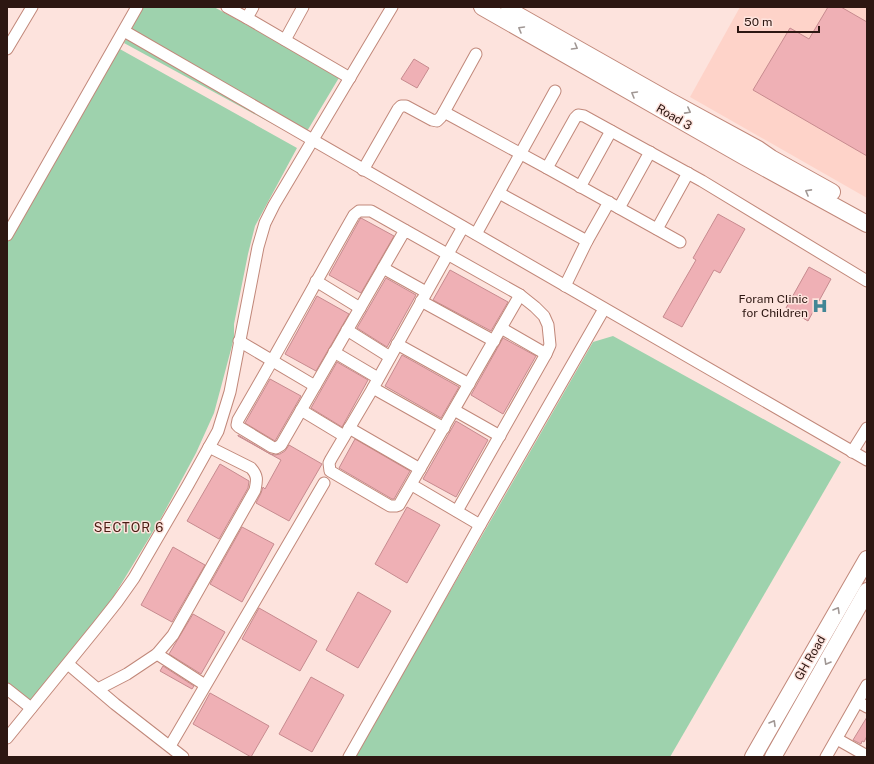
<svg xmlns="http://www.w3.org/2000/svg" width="874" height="764" font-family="'Public Sans',sans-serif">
	<rect width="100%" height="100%" fill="#fde3dd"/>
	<path fill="#fed3c9" d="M740 7H867V198L690 97Z"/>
	<g fill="#9ed2ad">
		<path d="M143 7H214L340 76 303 138 302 140 124 43Z"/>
		<path d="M118 48 297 148 255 226 248 254 234 324V338L221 387 214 413 196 453 160 520 112 599 28 705 22 708 7 697V242Z"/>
		<path d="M613 336 841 462 670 757H355L593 342Z"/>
	</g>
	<g fill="#efb0b5" stroke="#c78b8f">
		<path d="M828 7H841L867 22V156L753 90 790 28 809 39Z"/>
		<path d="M414 59 429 68 417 88 401 79Z"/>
		<path d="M718 214 745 229 720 273 714 270 682 327 663 317 696 260 693 258Z"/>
		<path d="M361 218 394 236 361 293 329 275 360 219Z"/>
		<path d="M809 267 831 279 808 321 786 308Z"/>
		<path d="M450 270 508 302 491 331 433 300Z"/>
		<path d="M386 278 416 295 387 347 357 328Z"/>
		<path d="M317 296 349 314 316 371 285 354Z"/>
		<path d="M503 338 536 356 503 414 471 395Z"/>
		<path d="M402 355 459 387 441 418 385 386Z"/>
		<path d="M337 362 368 380 342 427 311 408Z"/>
		<path d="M270 379 301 396 275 441 245 423Z"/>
		<path d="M456 421 488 440 456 497 423 479Z"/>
		<path d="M238 435 270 454 275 455 280 454 285 451 289 445 322 464 289 521 256 503 261 493 263 487 265 489 281 460 238 436Z"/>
		<path d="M355 439 410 471 394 499H392L339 468Z"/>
		<path d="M220 464 249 481 248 488 219 539 187 521Z"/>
		<path d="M407 507 440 525 407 583 375 564Z"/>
		<path d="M242 527 274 544 242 602 210 584Z"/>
		<path d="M173 547 205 565 172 622 141 605Z"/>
		<path d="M358 592 391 611 358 668 326 650Z"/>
		<path d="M259 608 317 641 300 671 242 639Z"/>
		<path d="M193 614 225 632 201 674 169 654Z"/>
		<path d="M163 666 194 686 192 689 160 671Z"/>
		<path d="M311 677 344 695 312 752 279 734Z"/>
		<path d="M210 693 269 726 251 757 193 724Z"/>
		<path d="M867 717V736L864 742 862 741 861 744 853 740Z"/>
	</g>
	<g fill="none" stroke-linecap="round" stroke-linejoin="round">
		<defs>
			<g id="street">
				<path d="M227 7 247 18 350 78"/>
				<path d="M247 18 253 7"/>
				<path d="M124 31 867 460"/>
				<path d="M285 40 303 7"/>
				<path d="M7 49 32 7"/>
				<path d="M444 112 476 54"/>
				<path d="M363 170 398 109 401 106H406L432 120 437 121 441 117 444 112 547 168"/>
				<path d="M580 187 611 131"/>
				<path d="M499 193 587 241"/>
				<path d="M619 208 650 152"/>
				<path d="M463 227 373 388 331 459 329 463 330 471 390 506H396L399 505 520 295"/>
				<path d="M657 229 688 173"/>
				<path d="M405 230 281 445 276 448 272 447 239 427 237 425 238 420C278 352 315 283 354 215L359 211H371L520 295 535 307 544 316 548 325 550 345 546 354 457 511"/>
				<path d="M476 234 555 91"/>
				<path d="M7 235 137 7"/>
				<path d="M680 242 547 168 575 118 578 115 584 116 702 181 867 281"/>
				<path d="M383 268 426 292"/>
				<path d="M316 281 360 308"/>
				<path d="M565 286 587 241 609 202"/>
				<path d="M421 301 494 341"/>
				<path d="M501 328 546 354"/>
				<path d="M347 330 390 357"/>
				<path d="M239 341 315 386"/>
				<path d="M397 344 469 384"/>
				<path d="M334 352 378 378"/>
				<path d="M373 388 444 428"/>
				<path d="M301 410 344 436"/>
				<path d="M454 410 500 436"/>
				<path d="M349 428 420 469"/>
				<path d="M852 452 867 428"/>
				<path d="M412 485 480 525"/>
				<path d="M157 654 205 685"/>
				<path d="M68 664 115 704 183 757"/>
				<path d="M7 689 31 708"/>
				<path d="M98 689 127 674 157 654 173 635 255 490C257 480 258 476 251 468L209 447"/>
				<path d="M858 702 867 707"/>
				<path d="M7 738 98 626 117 602 134 578 188 485 218 431 230 392 258 247 265 223 274 205 392 7"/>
				<path d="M837 739 867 756"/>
				<path d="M170 746 324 483"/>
				<path d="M349 757 425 623 480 525 604 309"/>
				<path d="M826 757 867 685"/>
			</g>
			<g id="secondary">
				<path d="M482 7 743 156 867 224"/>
				<path d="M509 10 668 100 758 149 771 158 832 192"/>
				<path d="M753 757 867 559"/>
				<path d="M773 757 867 591"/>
			</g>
		</defs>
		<use href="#street" stroke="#c1887a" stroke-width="13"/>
		<use href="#secondary" stroke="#c1887a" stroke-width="18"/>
		<use href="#street" stroke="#fff" stroke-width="11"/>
		<use href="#secondary" stroke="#fff" stroke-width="16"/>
	</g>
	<defs><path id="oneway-chevron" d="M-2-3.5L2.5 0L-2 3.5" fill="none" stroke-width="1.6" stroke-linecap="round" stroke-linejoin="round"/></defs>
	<g stroke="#a09794">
		<use href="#oneway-chevron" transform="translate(521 29) rotate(-150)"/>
		<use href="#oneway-chevron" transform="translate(575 47) rotate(30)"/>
		<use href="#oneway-chevron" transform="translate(634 94) rotate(-150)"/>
		<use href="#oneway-chevron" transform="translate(688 111) rotate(28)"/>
		<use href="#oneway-chevron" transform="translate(808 192) rotate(-151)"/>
		<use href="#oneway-chevron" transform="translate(837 610) rotate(-60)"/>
		<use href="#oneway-chevron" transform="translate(827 662) rotate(120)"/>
		<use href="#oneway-chevron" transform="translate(773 723) rotate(-60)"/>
	</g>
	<defs>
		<symbol id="hospital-bare" viewBox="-9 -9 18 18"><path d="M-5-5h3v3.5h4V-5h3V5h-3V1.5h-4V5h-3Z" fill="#428695" stroke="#fde3dd" stroke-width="2.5" paint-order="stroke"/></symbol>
	</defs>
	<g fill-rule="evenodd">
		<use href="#hospital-bare" x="809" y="295" width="22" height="22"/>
	</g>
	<g text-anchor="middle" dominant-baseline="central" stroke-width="3" stroke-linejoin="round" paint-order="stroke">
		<g font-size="12" fill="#2d1712" stroke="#fde3dd">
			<text transform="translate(674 117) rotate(30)">Road 3</text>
			<text transform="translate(810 658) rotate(-60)">GH Road</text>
		</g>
		<g font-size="12" fill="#2d1712" stroke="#fde3dd" text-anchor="end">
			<text x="808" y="299">Foram Clinic<tspan x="808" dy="14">for Children</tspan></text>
		</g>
		<g font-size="13" letter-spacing="1" fill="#491b11" stroke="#fde3dd">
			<text x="129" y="527">SECTOR 6</text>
		</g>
	</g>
	<rect width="874" height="764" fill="none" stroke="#2d1712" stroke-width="16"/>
	<path d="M738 26v6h81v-6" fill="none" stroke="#2d1712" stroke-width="2"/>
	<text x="744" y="26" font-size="12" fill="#2d1712" stroke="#fde3dd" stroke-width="3" paint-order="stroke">50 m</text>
</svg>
